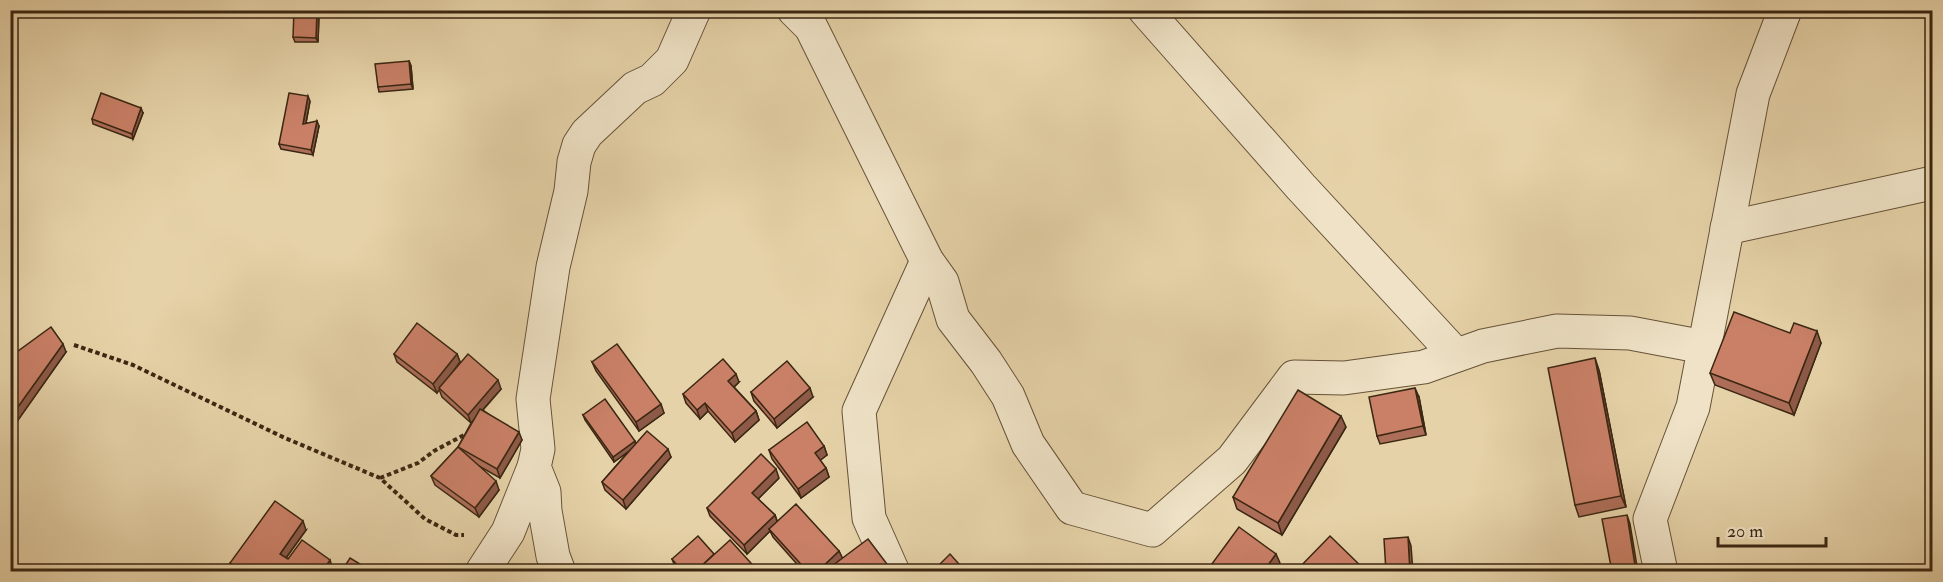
<svg xmlns="http://www.w3.org/2000/svg" width="1943" height="582" font-family="'IM FELL Double Pica',serif">
	<rect width="100%" height="100%" fill="#e6d2a8"/>
	<filter id="stains"><feTurbulence type="fractalNoise" baseFrequency=".00333" numOctaves="4"/><feColorMatrix values="0 0 0 0 .2 0 0 0 0 .09 0 0 0 0 .02 0 0 0 .5 -.17"/></filter>
	<radialGradient id="worn" r=".72"><stop offset=".6" stop-color="#630" stop-opacity="0"/><stop offset="1" stop-color="#630" stop-opacity=".3"/></radialGradient>
	<g fill="none" stroke-linecap="round" stroke-linejoin="round">
		<defs>
			<g id="minor">
				<path d="M794 10 811 27 927 261 942 282 953 319 986 362 1008 396 1028 444 1072 508 1152 530 1232 460 1294 377 1344 378 1424 367 1483 346 1557 331 1630 333 1704 347"/>
				<path d="M1145 10 1301 187 1456 355"/>
				<path d="M1727 228 1932 183"/>
				<path d="M482 572 508 532 534 467"/>
				<path d="M559 572 553 556 545 511 544 492 534 467 538 449 533 399 553 267 571 191 574 162 579 145 587 133 635 88 652 80 672 60 694 10"/>
				<path d="M893 572 869 518 859 411 927 261"/>
				<path d="M1661 572 1650 519 1693 407 1753 94 1785 10"/>
			</g>
		</defs>
		<use href="#minor" stroke="#665238" stroke-width="35"/>
		<g stroke="#3b2712" stroke-width="4" stroke-dasharray="4.5 3" stroke-linecap="butt">
			<path d="M74 345 133 365 285 438 380 478 425 519 456 535H464"/>
			<path d="M380 478 418 463 434 451 464 435"/>
		</g>
		<use href="#minor" stroke="#efe2c6" stroke-width="33"/>
	</g>
	<g fill="#ad6e59" stroke="#3b2712" stroke-width="1.5">
		<path d="M319 15 318 42H295L293 37Z"/>
		<path d="M409 61 411 66 413 89 379 92 378 87Z"/>
		<path d="M310 101 306 123 319 126 313 155 281 149 279 144Z"/>
		<path d="M143 113 133 139 93 124 92 119Z"/>
		<path d="M1790 333 1821 343 1794 415 1715 385 1710 373Z"/>
		<path d="M66 352 18 420 10 409V357Z"/>
		<path d="M394 354H457L460 362 452 373 501 389 483 410 522 440 500 478 479 466 499 490 479 517 435 485 431 476 458 447 471 423 442 397 439 389 437 393 397 362Z"/>
		<path d="M592 362 664 413 639 431 596 371Z"/>
		<path d="M1599 370 1626 507 1579 517 1575 505Z"/>
		<path d="M739 382 734 387 756 411 759 420 735 442 708 411 700 419 686 403 683 394Z"/>
		<path d="M751 392 813 397 777 428 754 401Z"/>
		<path d="M1419 397 1426 435 1380 444 1377 436Z"/>
		<path d="M583 415 635 444 671 457 626 509 605 490 602 482 629 451 614 462 585 420Z"/>
		<path d="M1346 427 1282 535 1237 509 1233 497Z"/>
		<path d="M824 446 827 455 820 460 826 468 829 477 801 498 772 459 769 450Z"/>
		<path d="M779 478 758 499 775 515 777 521 839 551 842 558 893 572H804L773 537 770 531 747 554 710 516 707 508Z"/>
		<path d="M306 530 286 558 333 569 331 572H233L230 563Z"/>
		<path d="M714 554 759 572H681L674 564 672 559Z"/>
	</g>
	<g fill="#8d5a48" stroke="#3b2712" stroke-width="1.5">
		<path d="M317 10 319 15 318 42 316 38Z"/>
		<path d="M409 61 411 66 413 89 411 84Z"/>
		<path d="M308 96 310 101 305 128 303 124Z"/>
		<path d="M141 108 143 113 133 139 132 134Z"/>
		<path d="M317 121 319 126 313 155 311 150Z"/>
		<path d="M1817 331 1821 343 1794 415 1789 403Z"/>
		<path d="M63 344 66 352 18 420 15 411Z"/>
		<path d="M457 354 460 362 437 393 433 384Z"/>
		<path d="M1595 358 1599 370 1626 507 1621 496Z"/>
		<path d="M736 374 739 382 731 390 728 381Z"/>
		<path d="M498 380 501 389 471 423 468 415Z"/>
		<path d="M810 388 813 397 777 428 774 419Z"/>
		<path d="M1415 388 1419 397 1426 435 1423 426Z"/>
		<path d="M705 403 708 411 700 419 697 410Z"/>
		<path d="M661 404 664 413 639 431 636 422Z"/>
		<path d="M756 411 759 420 735 442 732 433Z"/>
		<path d="M1341 416 1346 427 1282 535 1278 523Z"/>
		<path d="M519 432 522 440 500 478 497 469Z"/>
		<path d="M635 441 636 446 614 462 613 457Z"/>
		<path d="M824 446 827 455 818 462 815 453Z"/>
		<path d="M668 449 671 457 626 509 623 500Z"/>
		<path d="M826 468 829 477 801 498 798 489Z"/>
		<path d="M776 469 779 478 755 502 752 493Z"/>
		<path d="M496 481 499 490 479 517 475 508Z"/>
		<path d="M775 515 778 524 769 529 770 531 747 554 744 545Z"/>
		<path d="M1627 515 1630 524 1638 572H1636Z"/>
		<path d="M303 521 306 530 283 562 280 554Z"/>
		<path d="M1408 537 1411 546 1413 572H1410Z"/>
		<path d="M839 551 843 559 830 572H817Z"/>
		<path d="M1276 554 1280 563 1273 572H1263Z"/>
		<path d="M330 560 333 569 331 572H322Z"/>
	</g>
	<g fill="#c98067" stroke="#3b2712" stroke-width="1.5">
		<path d="M294 10H317L316 38 293 37Z"/>
		<path d="M409 61 411 84 378 87 375 64Z"/>
		<path d="M101 93 141 108 132 134 92 119Z"/>
		<path d="M289 93 308 96 303 124 317 121 311 150 279 144Z"/>
		<path d="M1734 312 1790 333 1794 323 1817 331 1789 403 1710 373Z"/>
		<path d="M417 323 457 354 433 384 394 354Z"/>
		<path d="M51 327 63 344 15 411 10 404V357Z"/>
		<path d="M617 344 661 404 636 422 592 362Z"/>
		<path d="M468 354 498 380 468 415 439 388Z"/>
		<path d="M1595 358 1621 496 1575 505 1548 368Z"/>
		<path d="M723 359 736 374 728 381 756 411 732 433 705 403 697 410 683 394Z"/>
		<path d="M787 361 810 388 774 419 751 392Z"/>
		<path d="M1415 388 1423 426 1377 436 1369 397Z"/>
		<path d="M1298 390 1341 416 1278 523 1233 497Z"/>
		<path d="M605 399 635 441 613 457 583 415Z"/>
		<path d="M480 409 519 432 497 469 458 447Z"/>
		<path d="M807 422 824 446 815 453 826 468 798 489 769 450Z"/>
		<path d="M647 431 668 449 623 500 602 482Z"/>
		<path d="M458 447 496 481 475 508 431 476Z"/>
		<path d="M761 454 776 469 752 493 775 515 744 545 707 508Z"/>
		<path d="M275 501 303 521 280 554 288 559 302 540 330 560 322 572H242L230 563Z"/>
		<path d="M796 504 839 551 817 572H808L769 529Z"/>
		<path d="M1627 515 1636 572H1612L1602 519Z"/>
		<path d="M1239 527 1276 554 1263 572H1206Z"/>
		<path d="M698 536 714 554 695 572H683L672 559Z"/>
		<path d="M1330 536 1367 572H1295Z"/>
		<path d="M1408 537 1410 572H1386L1384 539Z"/>
		<path d="M868 539 893 572H824Z"/>
		<path d="M730 540 759 572H695Z"/>
		<path d="M950 554 966 572H932Z"/>
		<path d="M350 558 373 572H341Z"/>
	</g>
	<rect width="1943" height="582" fill="none" stroke="#e6d2a8" stroke-width="36"/>
	<rect x="12" y="12" width="1919" height="558" fill="none" stroke="#3b2712" stroke-width="3"/>
	<rect x="18" y="18" width="1907" height="546" fill="none" stroke="#3b2712" stroke-width="1.5"/>
	<path d="M1718 537v9h108v-9" fill="none" stroke="#3b2712" stroke-width="3"/>
	<text x="1727" y="537" font-size="18" fill="#3b2712" stroke="#efe2c6" stroke-width="4.5" paint-order="stroke">20 m</text>
	<rect width="100%" height="100%" filter="url(#stains)"/>
	<rect width="100%" height="100%" fill="url(#worn)"/>
</svg>
